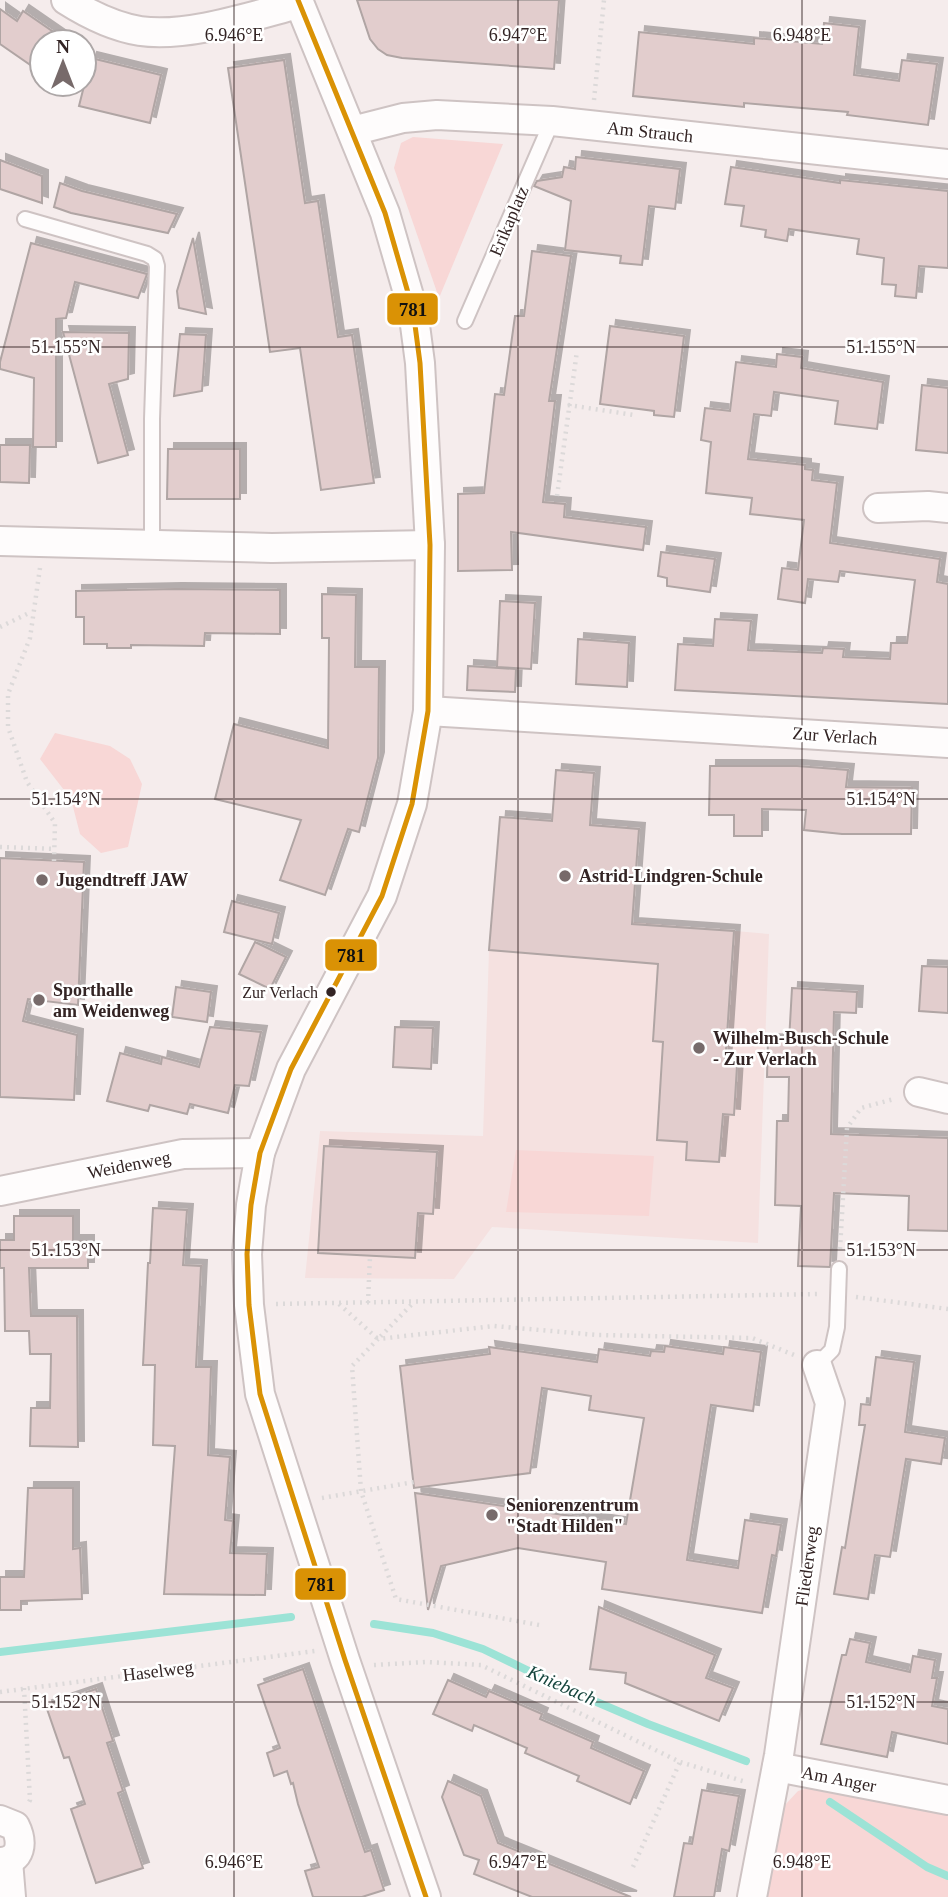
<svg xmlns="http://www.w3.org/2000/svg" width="948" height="1897" font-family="'Times New Roman',serif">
	<defs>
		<filter id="shadow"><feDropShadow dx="6" dy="-6" stdDeviation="0" flood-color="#0004"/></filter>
	</defs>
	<rect width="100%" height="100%" fill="#f5ecec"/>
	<path fill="#f5e1e0" d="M556 770 594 773 590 824 639 829 632 922 769 934 758 1243 492 1227 454 1279 305 1278 320 1131 483 1136 489 950 500 817 551 821Z"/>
	<g fill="#f8d7d6">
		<path d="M413 137 503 144 439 298 394 168 401 143Z"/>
		<path d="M55 733 110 746 130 759 142 784 128 847 101 853 80 834 71 799 40 759Z"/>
		<path d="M516 1150 654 1156 649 1216 506 1212Z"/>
		<path d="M819 1785 948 1814V1897H767L785 1805 798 1791Z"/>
	</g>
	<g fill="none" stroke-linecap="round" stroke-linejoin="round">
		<g stroke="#9ce3d6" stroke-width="8">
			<path d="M374 1624 433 1633 483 1649 564 1688 648 1724 746 1761"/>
			<path d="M0 1652 291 1617"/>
			<path d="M830 1802 927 1867 948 1876"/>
		</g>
	</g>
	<g fill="#e2cdcd" stroke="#b0a5a4" stroke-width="2" filter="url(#shadow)">
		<path d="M357 0H559L554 69 402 58 387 55 378 49 370 39Z"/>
		<path d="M0 9 17 21 23 11 68 42H42V73L0 44Z"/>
		<path d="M824 23 859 27 854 75 899 81 902 60 937 64 928 125 847 115 848 112 744 103V107L633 96 639 32 754 44V38L822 44Z"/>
		<path d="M91 58 161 75 150 123 79 106Z"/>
		<path d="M284 60 305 203 318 201 338 337 352 335 374 483 321 490 300 348 270 352 228 68Z"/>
		<path d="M576 157 680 169 675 209 649 206 642 265 620 263 621 256 565 250 571 201 534 186 537 181 562 177 564 167 575 169Z"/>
		<path d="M0 160 42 176V203L0 189Z"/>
		<path d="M731 167 840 183V180L948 191V268L919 266 916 298 895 296 896 285 882 284 884 258 857 254 859 239 789 229 787 241 765 237 766 230 741 226 744 206 725 204Z"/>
		<path d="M60 183 82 191 177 214 168 233 71 213 54 207Z"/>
		<path d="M193 238 206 314 179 308 177 291Z"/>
		<path d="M31 243 147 274 138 298 75 282 66 318 56 319V447H33L34 378 0 369V362Z"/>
		<path d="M532 251 571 256 549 401H555L543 502 565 504 564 517 646 527 643 550 511 532 512 570 458 571V494L484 493 495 394 504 395 515 316H524Z"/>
		<path d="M610 326 684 336 674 417 654 415V411L600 404Z"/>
		<path d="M63 332 129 333 128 379 109 384 128 455 98 463Z"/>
		<path d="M180 334 206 335 202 391 174 396Z"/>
		<path d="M777 354 802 357 801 368 883 382 877 429 835 424 838 401 774 392 771 416 754 414 748 459 805 465V469L813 470 812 480 837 483 830 543 940 559 937 582 948 584V704L675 690 678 644 713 646 715 619 751 621 748 650 822 653 823 648 844 649 843 657 890 659 891 643H907L915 580 840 571 838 582 808 579 805 603 778 599 782 568 798 570 804 520 750 514 752 498 706 493 711 442 701 440 705 408 730 411 736 362 776 367Z"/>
		<path d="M922 385 948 388V453L916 450Z"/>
		<path d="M0 445H30L29 483 0 482Z"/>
		<path d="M168 449H240V499H167Z"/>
		<path d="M661 552 715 559 710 592 667 586V578L658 576Z"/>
		<path d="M176 589 280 590V634L205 633 204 646 131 645V648H107V644H84V617H76V591Z"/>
		<path d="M322 594 356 595 355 667H379L378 758 359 832 348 829 325 895 280 880 301 820 215 799 234 724 328 748 329 638H322Z"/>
		<path d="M500 601 535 603 531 669 497 667Z"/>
		<path d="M578 639 629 643 627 687 576 684Z"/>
		<path d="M468 666 516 669 515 692 467 690Z"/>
		<path d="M710 766H797L848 770 846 787 912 788 911 834H842L804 830 806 810 762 809V836H734V815H709Z"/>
		<path d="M556 770 594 773 590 825 639 829 632 924 734 931 725 1065 737 1066 734 1115 723 1114 719 1162 686 1160 687 1142 657 1140 663 1042 653 1041 658 964 489 950 500 817 552 821Z"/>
		<path d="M0 858 84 862 78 1005 28 999 23 1021 77 1035 74 1100 0 1097Z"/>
		<path d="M232 901 279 913 272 944 224 932Z"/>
		<path d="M255 942 286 957 270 989 239 974Z"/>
		<path d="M922 966 948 967V1013L919 1011Z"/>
		<path d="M176 987 211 992 207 1022 172 1017Z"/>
		<path d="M792 988 857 992 856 1013 834 1012 831 1134 948 1138V1231L908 1230 909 1196 834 1193 830 1267 798 1266 801 1206 775 1205 777 1121H788L789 1077H767L768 1040 789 1041Z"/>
		<path d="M210 1027 261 1032 249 1086 235 1085 228 1113 190 1104 187 1114 150 1105 148 1111 107 1101 120 1053 161 1064 162 1057 199 1067Z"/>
		<path d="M395 1027 433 1028 431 1069 393 1067Z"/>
		<path d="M324 1146 437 1152 433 1214 418 1213 415 1258 318 1253Z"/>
		<path d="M153 1208 187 1210 183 1265 201 1266 196 1367H211L208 1455 230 1457 225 1520 233 1521 230 1553 267 1554 265 1595 164 1594 175 1446 153 1445 155 1365H143L148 1263H150Z"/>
		<path d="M14 1216H73V1241H88V1268H29L31 1316H77L78 1447 30 1446 31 1408H50L51 1354H30L29 1331H5L4 1268H0V1240H14Z"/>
		<path d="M665 1346 723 1354 724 1347 761 1352 753 1411 711 1405 687 1560 738 1568 745 1520 781 1525 776 1556 772 1555 762 1613 602 1589 606 1562 518 1548 441 1566 428 1610 415 1493 626 1524 644 1418 589 1410 591 1396 542 1388 530 1473 414 1488 400 1366 490 1354 489 1347 597 1362 599 1349 650 1356 651 1351 664 1352Z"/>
		<path d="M876 1357 914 1362 905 1432 945 1438 941 1464 906 1459 890 1557 875 1555 868 1599 834 1594 842 1547 845 1548 865 1425H859L861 1404 870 1405Z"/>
		<path d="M28 1488H73V1549L80 1548 82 1599 21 1601V1610H0V1577H24Z"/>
		<path d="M599 1607 715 1655 706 1678 733 1688 719 1721 625 1683 626 1673 590 1669Z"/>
		<path d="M850 1639 870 1643 866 1662 910 1672 913 1656 935 1660 932 1678H937L932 1706 948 1709V1744L892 1732 887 1757 821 1744 842 1655H846Z"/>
		<path d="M303 1669 365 1852 371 1850 384 1890 362 1897H313L305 1871 319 1867 298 1804 293 1783 291 1784 287 1771 274 1776 267 1753 280 1748 258 1685Z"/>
		<path d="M448 1680 486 1697 489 1691 542 1714 540 1719 593 1742 591 1748 644 1771 630 1804 577 1781 579 1776 525 1753 527 1748 474 1725 472 1731 433 1714Z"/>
		<path d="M96 1689 113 1741 107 1743 123 1791 118 1793 143 1868 96 1883 71 1809 85 1804 69 1757 64 1758 46 1706Z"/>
		<path d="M448 1781 481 1796 498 1843 631 1897H532L474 1874 479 1860 464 1855 442 1797Z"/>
		<path d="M702 1790 739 1796 729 1851 722 1849 714 1897H674L684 1843 692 1844Z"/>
	</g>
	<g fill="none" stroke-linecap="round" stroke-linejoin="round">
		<defs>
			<g id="service">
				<path d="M25 219 147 254 155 259 157 266 152 419V545"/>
				<path d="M465 321 552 121"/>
				<path d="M817 1365 832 1350 837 1327 839 1269"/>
			</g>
			<g id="minor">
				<path d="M66 0C88 14 115 27 140 31 187 38 252 16 298 4"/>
				<path d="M298 0 385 213 413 310 420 363 430 545 428 711 412 804 382 896 291 1069 260 1153 251 1205 247 1254 249 1305 260 1394 345 1660 426 1897"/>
				<path d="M352 131 403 118 437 115 552 121 948 164"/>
				<path d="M878 508 928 506 948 508"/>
				<path d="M0 541 272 548 430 545"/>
				<path d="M428 711 948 743"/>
				<path d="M919 1092 948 1099"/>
				<path d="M0 1191 183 1154 260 1153"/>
				<path d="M777 1767 948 1800"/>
				<path d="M0 1820 15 1826C23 1842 22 1861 0 1862"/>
				<path d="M8 1861 11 1897"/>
				<path d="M752 1897 779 1755 830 1403 817 1365"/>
			</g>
		</defs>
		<use href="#service" stroke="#cec3c3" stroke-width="18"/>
		<use href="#minor" stroke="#cec3c3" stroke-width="32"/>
		<g stroke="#dcd9d9" stroke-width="4.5" stroke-dasharray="2 5" stroke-linecap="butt">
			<path d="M594 100 604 0"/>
			<path d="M568 405 634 415"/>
			<path d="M557 496 577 351"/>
			<path d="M40 568 30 638 8 694V727L27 782 55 823 54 861"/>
			<path d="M0 627 31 612"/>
			<path d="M0 847 55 849"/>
			<path d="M840 1249 847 1128 861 1108 894 1099"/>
			<path d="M856 1297 948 1309"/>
			<path d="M368 1303 370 1256"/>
			<path d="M276 1304 820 1294"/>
			<path d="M339 1304 378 1339 414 1302"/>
			<path d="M322 1498 414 1482"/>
			<path d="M539 1625 396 1599 361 1491 352 1366 378 1339 494 1326 597 1335 752 1338 794 1355"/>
			<path d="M374 1665 426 1662 481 1665 680 1762 746 1782"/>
			<path d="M24 1688 30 1800 27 1806"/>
			<path d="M0 1692 315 1651"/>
			<path d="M633 1867 680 1762"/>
		</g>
		<use href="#service" stroke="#fefcfc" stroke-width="14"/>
		<use href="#minor" stroke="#fefcfc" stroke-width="28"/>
		<defs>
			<path id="bus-1" d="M298 0 385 213 413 310 420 363 430 545 428 711 412 804 382 896 291 1069 260 1153 251 1205 247 1254 249 1305 260 1394 345 1660 426 1897"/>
		</defs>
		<use href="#bus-1" stroke="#fff" stroke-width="10"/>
		<use href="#bus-1" stroke="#da9205" stroke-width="5"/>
	</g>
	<path fill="none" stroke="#332424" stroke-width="2" stroke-opacity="0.45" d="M234 0V1897M518 0V1897M802 0V1897M0 347H948M0 799H948M0 1250H948M0 1702H948"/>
	<g fill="#776a6a" stroke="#fff" stroke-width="2.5">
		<circle cx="565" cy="876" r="7"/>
		<circle cx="42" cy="880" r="7"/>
		<circle cx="39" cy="1000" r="7"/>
		<circle cx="699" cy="1048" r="7"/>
		<circle cx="492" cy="1515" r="7"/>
	</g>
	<circle fill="#332424" stroke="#fff" stroke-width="2.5" cx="331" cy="992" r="6"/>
	<g text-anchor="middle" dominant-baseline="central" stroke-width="5" stroke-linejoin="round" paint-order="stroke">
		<g font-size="16" fill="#332424" stroke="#fff" text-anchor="end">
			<text x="318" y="992">Zur Verlach</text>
		</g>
		<g font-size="18" fill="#332424" stroke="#fff">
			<text transform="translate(650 132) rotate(6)">Am Strauch</text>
			<text transform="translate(509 221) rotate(-67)">Erikaplatz</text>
			<text transform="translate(835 736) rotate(4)">Zur Verlach</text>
			<text transform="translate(129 1165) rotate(-11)">Weidenweg</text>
			<text transform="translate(807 1566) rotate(-82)">Fliederweg</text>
			<text transform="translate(158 1671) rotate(-7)">Haselweg</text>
			<text transform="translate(839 1779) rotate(11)">Am Anger</text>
		</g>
		<g font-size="18" font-weight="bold" fill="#332424" stroke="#fff" text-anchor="start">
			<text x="579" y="876">Astrid-Lindgren-Schule</text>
			<text x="56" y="880">Jugendtreff JAW</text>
			<text x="53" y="990">Sporthalle<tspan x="53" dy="21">am Weidenweg</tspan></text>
			<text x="713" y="1038">Wilhelm-Busch-Schule<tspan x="713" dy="21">- Zur Verlach</tspan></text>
			<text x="506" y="1505">Seniorenzentrum<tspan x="506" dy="21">"Stadt Hilden"</tspan></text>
		</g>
		<g font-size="19" font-style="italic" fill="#16463e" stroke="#fff">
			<text transform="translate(562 1685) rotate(24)">Kniebach</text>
		</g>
	</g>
	<g font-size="18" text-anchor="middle" fill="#332424" stroke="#fff" stroke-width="5" stroke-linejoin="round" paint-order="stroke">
		<text x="234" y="41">6.946°E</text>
		<text x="518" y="41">6.947°E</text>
		<text x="802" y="41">6.948°E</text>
		<text x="66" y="353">51.155°N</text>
		<text x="881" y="353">51.155°N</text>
		<text x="66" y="805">51.154°N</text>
		<text x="881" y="805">51.154°N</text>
		<text x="66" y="1256">51.153°N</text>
		<text x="881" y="1256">51.153°N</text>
		<text x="66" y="1708">51.152°N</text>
		<text x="881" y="1708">51.152°N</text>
		<text x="234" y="1868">6.946°E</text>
		<text x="518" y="1868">6.947°E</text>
		<text x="802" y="1868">6.948°E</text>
	</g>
	<g stroke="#fff" stroke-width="2.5">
		<rect x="386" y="292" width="53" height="34" rx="7" fill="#da9205"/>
		<rect x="324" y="938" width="54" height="34" rx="7" fill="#da9205"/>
		<rect x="294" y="1567" width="53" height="34" rx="7" fill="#da9205"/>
	</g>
	<g font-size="19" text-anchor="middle" font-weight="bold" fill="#111">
		<text x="413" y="316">781</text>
		<text x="351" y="962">781</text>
		<text x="321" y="1591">781</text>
	</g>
	<g transform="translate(63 63)"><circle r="33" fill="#ffffff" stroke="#ada7a7" stroke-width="2"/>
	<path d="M0-5L12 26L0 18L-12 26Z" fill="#776a6a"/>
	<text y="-10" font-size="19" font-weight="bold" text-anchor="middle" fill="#332424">N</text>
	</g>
</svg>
